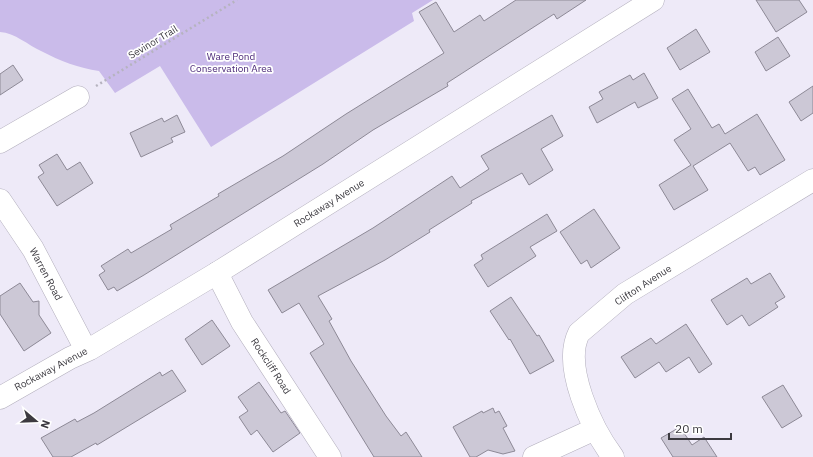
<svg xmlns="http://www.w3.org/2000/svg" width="813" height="457" font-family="'IBM Plex Sans',sans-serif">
	<rect width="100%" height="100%" fill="#eeeaf8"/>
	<path fill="#cabbea" d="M0 0H433L412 13 414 21 211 147 160 66 115 93 99 71C79 68 60 61 41 51 28 45 15 33 0 32Z"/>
	<g fill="#ccc8d6" stroke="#8d8996">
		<path d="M516 0H586L557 19 554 14 447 83 448 86 373 130 323 164 144 275 117 291 114 287 108 290 99 275 105 271 101 266 128 249 131 253 172 229 170 225 219 196 218 194 283 156 346 114 444 53 419 12 436 2 454 32 480 15 484 21Z"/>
		<path d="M756 0H799L807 12 776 32Z"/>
		<path d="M696 29 710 52 680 70 667 48Z"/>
		<path d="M778 37 790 56 766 71 755 52Z"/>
		<path d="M13 65 23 80 0 95V74Z"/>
		<path d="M644 73 658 98 638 108 635 102 597 123 589 107 603 99 599 92 630 75 633 80Z"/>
		<path d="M813 86V113L801 121 789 102Z"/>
		<path d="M688 89 712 128 719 124 725 134 757 114 785 160 760 175 755 167 748 171 730 143 693 166 708 190 674 210 659 185 691 165 674 140 691 129 672 99Z"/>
		<path d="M177 115 185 132 171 138 173 142 141 157 130 133 162 118 164 122Z"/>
		<path d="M552 115 563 136 541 149 553 170 529 185 522 173 471 201 472 203 429 230 430 232 385 260 318 296 332 319 329 321 351 361 386 416 401 436 406 432 422 457H374L310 353 324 344 299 303 282 313 268 290 373 228 452 176 460 188 489 169 481 156Z"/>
		<path d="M57 154 67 170 80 162 93 183 57 206 38 177 44 173 39 165Z"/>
		<path d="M594 209 620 248 591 268 587 260 581 264 560 232Z"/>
		<path d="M547 214 557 231 530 247 536 256 488 287 474 265 483 259 481 255Z"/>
		<path d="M770 273 785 297 775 303 778 307 749 326 742 315 727 325 711 300 747 278 751 284Z"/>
		<path d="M20 283 33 302 39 301V315L51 333 24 351 0 314V296Z"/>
		<path d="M511 297 537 336 539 335 554 361 530 374 510 339 509 340 490 311Z"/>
		<path d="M212 320 230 346 202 365 185 339Z"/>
		<path d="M686 324 712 364 699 373 689 357 666 372 659 362 635 378 621 357 651 338 656 344Z"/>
		<path d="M172 370 186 391 97 445 96 443 71 457H53L41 438 75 419 77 422 94 413 160 372 162 376Z"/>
		<path d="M259 382 281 413 285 411 300 433 273 452 257 430 251 435 239 417 248 411 238 397Z"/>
		<path d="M783 385 802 416 782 428 762 397Z"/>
		<path d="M493 408 495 413 499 411 507 426 503 428 515 451 503 454 488 450 476 457H470L453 427 482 411 483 413Z"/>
		<path d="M680 427 692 445 704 437 717 457H673L661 438Z"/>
	</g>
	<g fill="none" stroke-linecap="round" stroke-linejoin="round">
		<defs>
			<g id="street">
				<path d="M0 142 78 97"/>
				<path d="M0 200 33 249 86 350"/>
				<path d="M217 273 242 322 330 457"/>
				<path d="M534 457 595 429"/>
				<path d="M613 457C592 429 562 366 579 333L625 294 813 180"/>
			</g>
			<path id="secondary" d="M0 398 70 358 90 349 217 273 653 0"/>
		</defs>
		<use href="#street" stroke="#b2aebc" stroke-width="23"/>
		<use href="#secondary" stroke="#b2aebc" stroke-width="23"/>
		<path stroke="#b6b3bf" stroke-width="2.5" stroke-dasharray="2 3" stroke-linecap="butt" d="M96 86 237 0"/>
		<use href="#street" stroke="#fff" stroke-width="22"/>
		<use href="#secondary" stroke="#fff" stroke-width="22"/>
	</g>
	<g text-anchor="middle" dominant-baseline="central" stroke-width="3.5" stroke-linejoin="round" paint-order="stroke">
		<g font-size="10" fill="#3c3a40" stroke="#fff">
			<text transform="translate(153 42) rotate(-31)">Sevinor Trail</text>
			<text transform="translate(329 203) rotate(-32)">Rockaway Avenue</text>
			<text transform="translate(46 274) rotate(62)">Warren Road</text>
			<text transform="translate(643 285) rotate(-33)">Clifton Avenue</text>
			<text transform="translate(271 366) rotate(57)">Rockcliff Road</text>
			<text transform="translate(51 369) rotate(-28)">Rockaway Avenue</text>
		</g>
		<g font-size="10" fill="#4b2978" stroke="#fff">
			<text x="231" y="56">Ware Pond<tspan x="231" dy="12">Conservation Area</tspan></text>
		</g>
	</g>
	<g transform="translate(36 421) rotate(109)" stroke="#ffffff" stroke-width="3" paint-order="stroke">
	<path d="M0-3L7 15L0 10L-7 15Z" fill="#3c3a40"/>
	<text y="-6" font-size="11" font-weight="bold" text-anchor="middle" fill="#3c3a40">N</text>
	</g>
	<path d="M669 433v6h62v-6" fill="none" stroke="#3c3a40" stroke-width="2"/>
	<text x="675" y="433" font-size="12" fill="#3c3a40" stroke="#ffffff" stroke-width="3" paint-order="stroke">20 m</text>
</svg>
